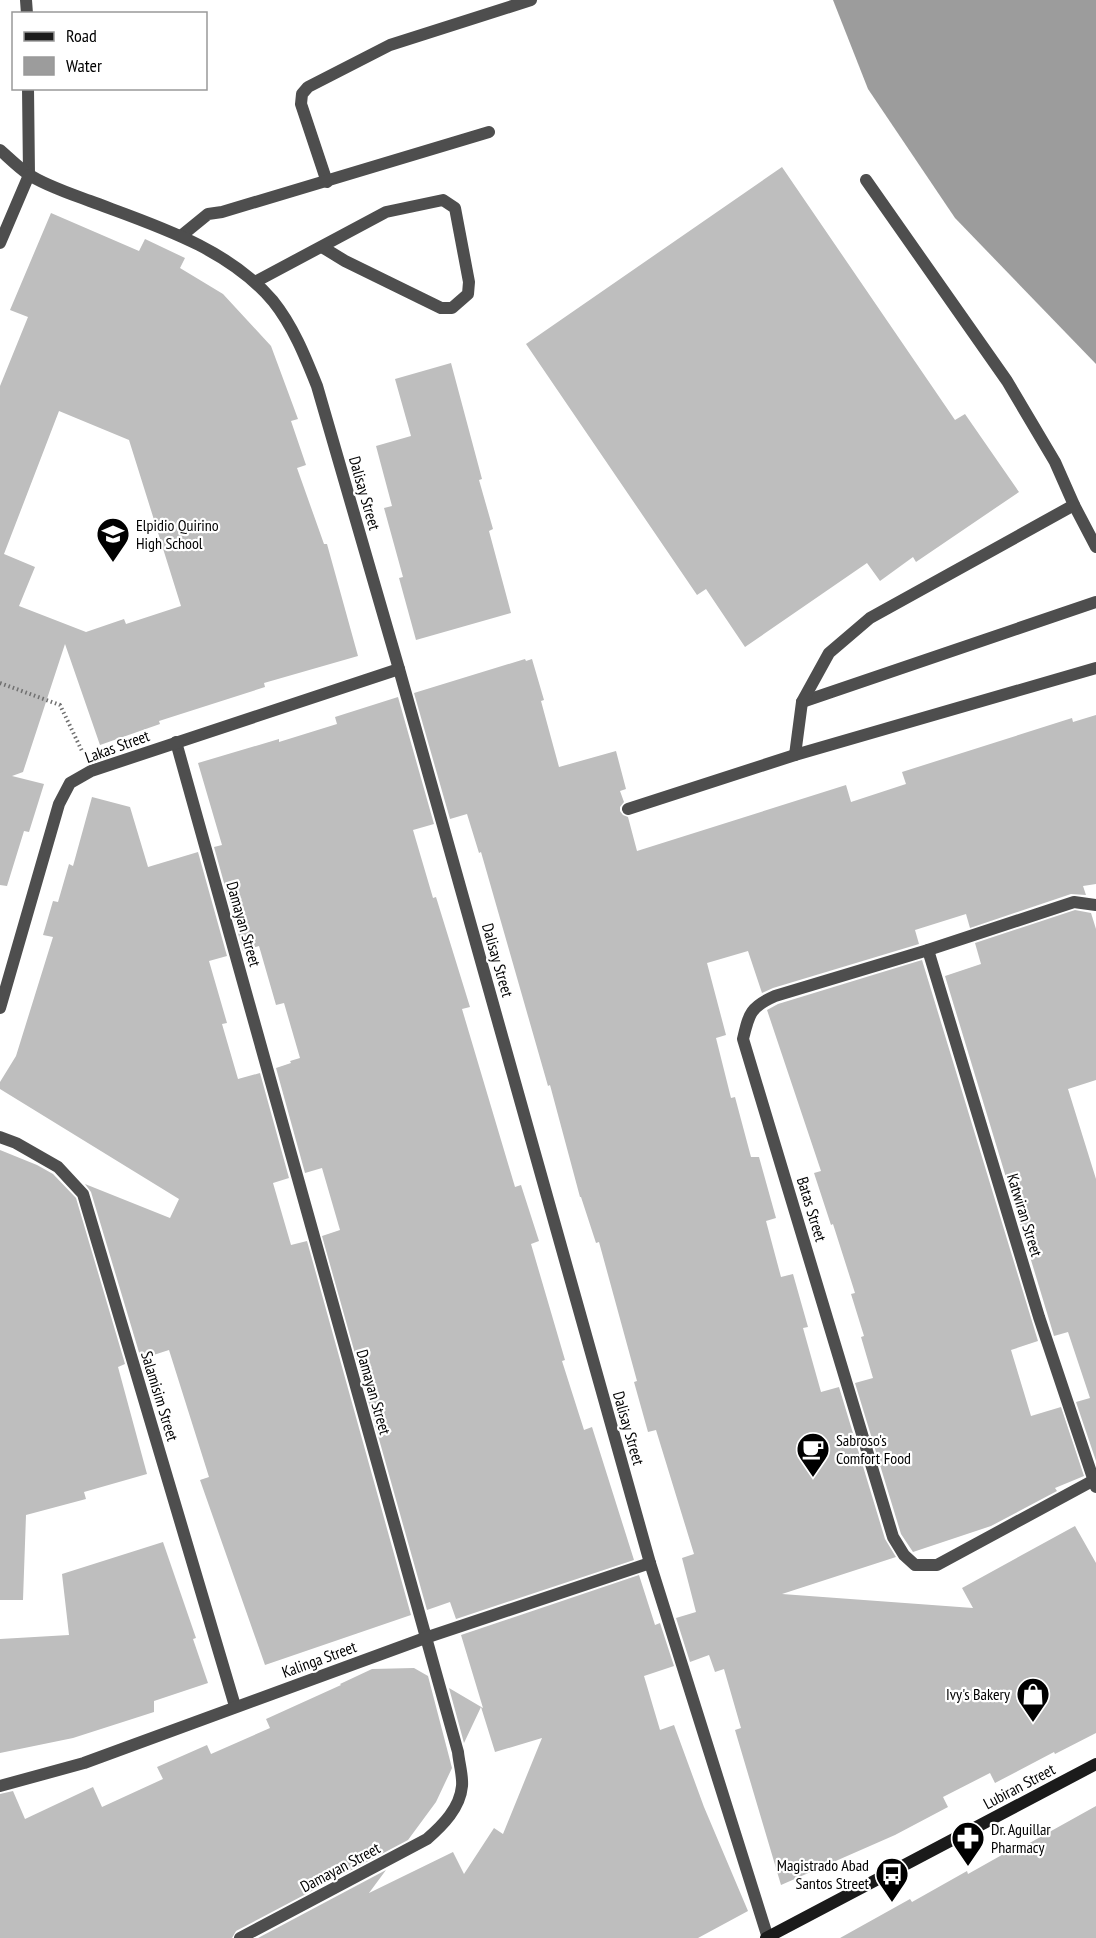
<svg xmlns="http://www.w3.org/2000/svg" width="1096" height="1938" font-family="'PT Sans Narrow',sans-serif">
	<rect width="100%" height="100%" fill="#fff"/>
	<path fill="#9c9c9c" d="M833 0H1096V364L955 218 868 89Z"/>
	<g fill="#bebebe" fill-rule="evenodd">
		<path d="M782 167 955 420 965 414 1019 492 916 562 913 557 880 581 867 563 745 647 706 589 697 595 526 344Z"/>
		<path d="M51 213 139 251 145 239 185 258 180 268 223 294 271 346 298 419 291 421 306 465 297 468 324 544H327L358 656 264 683 265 687 159 721 160 724 100 745 65 644 23 772 12 776 44 784 29 832 24 831 7 886 0 885V386L28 317 10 310ZM59 411 129 440 181 606 126 624 124 619 86 632 19 606 35 567 4 554Z"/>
		<path d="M451 363 482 479 479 480 493 529 489 531 511 613 416 640 399 578 403 577 384 508 392 506 376 446 411 436 395 379Z"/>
		<path d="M525 659 526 661 532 659 544 700 541 701 559 767 616 751 626 789 620 791 624 802 620 807V811L623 815 628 817 637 851 846 785 851 802 906 784 902 772 1072 718 1073 722 1096 715V884L1083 886 1086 895 1071 894 970 928 966 914 915 930 919 944 773 988 762 993 748 951 707 963 726 1035 716 1038 731 1098 735 1097 751 1157H759L776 1218 766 1221 781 1277 793 1274 808 1327 803 1328 821 1392 839 1387 885 1539 896 1557 782 1594 973 1608 962 1588 1075 1526 1096 1563V1733L1055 1754 1054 1752 995 1783 990 1773 943 1797 948 1807 895 1835 781 1885 735 1730 741 1728 724 1669 715 1672 709 1655 690 1662 676 1618 696 1612 682 1558 694 1554 656 1430 648 1432 634 1382 637 1381 599 1242 596 1243 581 1197H580L550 1085 548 1086 481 852 479 853 467 814 450 819 414 693Z"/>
		<path d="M398 697 434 824 413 830 433 898 436 897 470 1007 462 1009 515 1187 521 1185 539 1241 531 1244 565 1360 562 1361 584 1430 592 1427 634 1560 456 1619 450 1602 427 1610 322 1236 340 1230 322 1168 305 1173 276 1068 291 1063 290 1061 300 1058 284 1003 276 1005 259 946 243 951 214 847 222 845 198 763 279 739V742L337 724 335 717Z"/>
		<path d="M92 797 130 807 148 867 198 852 227 956 209 961 227 1023 222 1024 238 1079 260 1073 289 1178 273 1183 291 1245 307 1241 411 1615 265 1665 200 1480 209 1477 169 1350 141 1359 91 1192 85 1184 170 1218 179 1199 0 1089V1082L16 1056 53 937 43 935 53 901 58 902 69 864 73 866Z"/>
		<path d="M1075 910 1091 913 1096 929V1080L1068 1089 1096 1179V1461L1076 1402 1090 1398 1068 1332 1054 1336 945 976 981 964 975 943Z"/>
		<path d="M922 960 1038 1341 1011 1350 1031 1416 1061 1407 1084 1476 1055 1488 1057 1491 991 1526 913 1552 901 1534 855 1383 873 1378 861 1337 864 1336 851 1294 855 1293 833 1224 831 1225 814 1173 821 1171 767 1010 778 1004Z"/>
		<path d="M0 1150 37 1165 53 1174 76 1198 125 1364 118 1367 147 1474 84 1492 86 1499 26 1515 23 1600H0Z"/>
		<path d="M163 1542 196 1638 193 1639 208 1683 154 1701V1712L73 1738 0 1753V1639L69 1635 62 1574Z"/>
		<path d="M639 1575 655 1625 660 1623 674 1666 644 1676 660 1730 674 1725 704 1807 748 1911 698 1938H258L386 1870 369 1893 453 1852 464 1874 494 1828 503 1834 542 1738 495 1752 481 1707 464 1743 449 1688 483 1708 461 1635Z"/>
		<path d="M414 1668 428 1676 452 1768 436 1802 408 1840 236 1931 232 1938H0V1794L13 1791 25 1819 93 1787 102 1807 163 1779 157 1767 207 1745 211 1754 270 1728 266 1719 341 1685 340 1684 372 1669Z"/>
		<path d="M1096 1806V1938H840L910 1899 912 1902 967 1871 968 1874 1016 1847 1017 1850Z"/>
	</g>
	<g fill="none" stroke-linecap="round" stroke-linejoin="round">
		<path stroke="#707070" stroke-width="4" stroke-dasharray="1.5 3" stroke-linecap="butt" d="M0 683 60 705 82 751"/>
		<g stroke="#4e4e4e" stroke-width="12">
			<path d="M26 0 27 14"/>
			<path d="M28 88 29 175"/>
			<path d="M866 180 1007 381 1055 462 1074 505 1096 547"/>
			<path d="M327 182 301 104 302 94 308 87 390 45 531 0"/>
			<path d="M181 236 208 214 222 212 489 132"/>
			<path d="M255 282 386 212 443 200 455 208 469 282 468 294 452 308H441L345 261 322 247"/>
			<path d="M802 702 1096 602"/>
			<path d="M795 755 802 702 829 653 870 618 1074 505"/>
			<path d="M628 809 795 755 1096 668"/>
		</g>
		<g stroke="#4e4e4e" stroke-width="12">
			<path d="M0 150C9 158 18 167 28 174 44 185 71 194 90 201 154 225 227 247 273 301 293 326 305 356 317 386L399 669 650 1563 768 1938"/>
			<path d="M0 243 29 175"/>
			<path d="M176 742 458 1752C459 1763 463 1776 462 1786 460 1808 443 1825 427 1839L240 1938"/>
			<path d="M1096 905 1074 902 928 950 775 996C750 1007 749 1014 743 1039L893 1537 904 1555 915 1565H937L1096 1479"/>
			<path d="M928 950 1039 1317 1096 1487"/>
			<path d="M0 1008 59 804 70 783 91 771 399 669"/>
			<path d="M0 1137 16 1143 58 1167 83 1194 235 1706"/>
			<path d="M0 1786 84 1763 425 1638 650 1563"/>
		</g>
		<path stroke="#1b1b1b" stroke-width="12" d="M766 1938 1096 1764"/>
	</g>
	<defs>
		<symbol id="school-pin" viewBox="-11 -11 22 30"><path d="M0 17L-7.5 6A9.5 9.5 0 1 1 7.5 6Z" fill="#000" stroke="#fff"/><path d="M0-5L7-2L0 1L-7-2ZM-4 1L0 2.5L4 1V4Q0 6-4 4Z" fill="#fff"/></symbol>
		<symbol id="cafe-pin" viewBox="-11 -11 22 30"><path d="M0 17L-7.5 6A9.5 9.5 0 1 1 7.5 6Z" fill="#000" stroke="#fff"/><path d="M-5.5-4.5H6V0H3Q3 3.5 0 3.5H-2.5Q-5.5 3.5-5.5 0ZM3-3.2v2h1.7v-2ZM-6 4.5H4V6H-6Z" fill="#fff"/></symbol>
		<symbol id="shop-pin" viewBox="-11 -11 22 30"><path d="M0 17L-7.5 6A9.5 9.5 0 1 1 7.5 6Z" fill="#000" stroke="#fff"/><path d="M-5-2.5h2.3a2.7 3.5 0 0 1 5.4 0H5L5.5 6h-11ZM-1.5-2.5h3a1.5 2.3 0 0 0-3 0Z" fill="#fff"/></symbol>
		<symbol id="pharmacy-pin" viewBox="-11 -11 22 30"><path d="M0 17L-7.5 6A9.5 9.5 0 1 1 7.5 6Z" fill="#000" stroke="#fff"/><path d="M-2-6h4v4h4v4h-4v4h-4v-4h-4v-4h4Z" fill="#fff"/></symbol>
		<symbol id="bus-pin" viewBox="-11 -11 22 30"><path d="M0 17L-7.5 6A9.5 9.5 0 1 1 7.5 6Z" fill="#000" stroke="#fff"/><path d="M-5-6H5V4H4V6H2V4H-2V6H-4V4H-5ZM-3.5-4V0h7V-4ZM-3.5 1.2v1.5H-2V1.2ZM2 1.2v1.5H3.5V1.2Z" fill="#fff"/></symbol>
	</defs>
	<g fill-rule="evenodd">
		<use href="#school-pin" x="94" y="515" width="38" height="52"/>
		<use href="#cafe-pin" x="794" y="1430" width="38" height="52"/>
		<use href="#shop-pin" x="1014" y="1675" width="38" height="52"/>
		<use href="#pharmacy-pin" x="949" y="1819" width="38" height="52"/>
		<use href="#bus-pin" x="873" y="1855" width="38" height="52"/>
	</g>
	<g text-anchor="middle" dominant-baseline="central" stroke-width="4.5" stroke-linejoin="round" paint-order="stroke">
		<g font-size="16" fill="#000" stroke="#fff">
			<text transform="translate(365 493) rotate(74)">Dalisay Street</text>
			<text transform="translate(117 746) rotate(-20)">Lakas Street</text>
			<text transform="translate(244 924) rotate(74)">Damayan Street</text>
			<text transform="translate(498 960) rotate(74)">Dalisay Street</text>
			<text transform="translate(812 1209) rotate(73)">Batas Street</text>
			<text transform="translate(1025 1215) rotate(73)">Katwiran Street</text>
			<text transform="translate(374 1392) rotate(74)">Damayan Street</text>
			<text transform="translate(160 1396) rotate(73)">Salamisim Street</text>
			<text transform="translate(629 1428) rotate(74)">Dalisay Street</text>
			<text transform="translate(319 1659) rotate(-20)">Kalinga Street</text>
			<text transform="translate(1019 1786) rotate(-28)">Lubiran Street</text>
			<text transform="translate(340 1867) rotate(-28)">Damayan Street</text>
		</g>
		<g font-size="16" fill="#000" stroke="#fff" text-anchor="start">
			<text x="136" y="525">Elpidio Quirino<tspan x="136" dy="18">High School</tspan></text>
			<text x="836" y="1440">Sabroso's<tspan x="836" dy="18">Comfort Food</tspan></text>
			<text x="1010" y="1694" text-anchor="end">Ivy's Bakery</text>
			<text x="991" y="1829">Dr. Aguillar<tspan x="991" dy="18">Pharmacy</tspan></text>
			<text x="869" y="1865" text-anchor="end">Magistrado Abad<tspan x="869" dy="18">Santos Street</tspan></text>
		</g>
	</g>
	<rect x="12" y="12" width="195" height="78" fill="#ffffff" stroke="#999999" stroke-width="1.5"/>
	<rect x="24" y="32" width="30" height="9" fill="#1b1b1b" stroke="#999999" stroke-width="1.5"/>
	<text x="66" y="42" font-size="18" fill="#000000">Road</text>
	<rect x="24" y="57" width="30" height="18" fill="#9c9c9c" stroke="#999999" stroke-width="1.5"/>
	<text x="66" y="72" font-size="18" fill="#000000">Water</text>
</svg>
